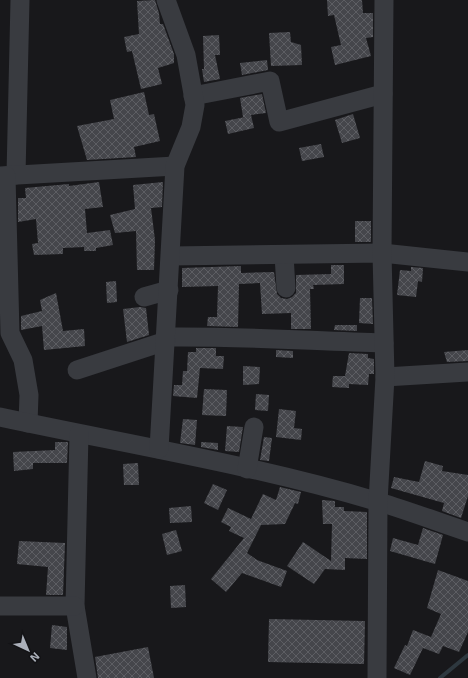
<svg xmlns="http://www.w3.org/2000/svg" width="468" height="678" font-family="'Exo 2',sans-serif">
	<defs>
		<pattern id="building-cross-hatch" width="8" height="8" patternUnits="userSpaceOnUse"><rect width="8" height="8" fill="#45464b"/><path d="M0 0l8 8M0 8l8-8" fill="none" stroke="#5d5e63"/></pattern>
	</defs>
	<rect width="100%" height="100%" fill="#18181b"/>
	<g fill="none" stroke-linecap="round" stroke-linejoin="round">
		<path stroke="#2e383f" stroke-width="4" d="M440 678 468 655"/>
	</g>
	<g fill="url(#building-cross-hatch)">
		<path d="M155 0 159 13 160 24H163L174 54V63L158 68 162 84 141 89 132 51 127 52 124 37 139 34 137 1Z"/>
		<path d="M327 0H362L363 13H373V37L366 38 371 56 335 65 331 47 341 45 334 15 328 16Z"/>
		<path d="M290 32 291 42 301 45 302 65 271 66 269 33Z"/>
		<path d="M219 35 220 55H215L220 79 204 82 202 69H204L203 36Z"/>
		<path d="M267 60 268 70 242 75 240 63Z"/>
		<path d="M144 92 149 115 154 114 160 141 134 147 136 157 87 160 77 126 114 119 110 100Z"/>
		<path d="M262 94 266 113 251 115 254 128 228 134 225 121 245 117H243L240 98Z"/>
		<path d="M353 114 360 138 342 143 335 120Z"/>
		<path d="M321 144 324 157 302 161 299 148Z"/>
		<path d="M99 182 103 207 85 209 87 233 110 230 113 245 96 248V251H84V247L63 248V254L34 255 32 244 38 243 36 219 18 222V198H26L25 188 69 184V186Z"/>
		<path d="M163 182 162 207 151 208 155 240 154 270H137L136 231 115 233 110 215 135 209 133 185Z"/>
		<rect x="355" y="221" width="16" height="21"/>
		<path d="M331 265H344V284L313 285 314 289H310L311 329H291V313L262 314 260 283 239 284 238 327 207 326 208 317H217L218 286 182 287V268L241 266V273L274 272 277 294 281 298 287 299 292 297 296 293V275L331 274Z"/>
		<path d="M411 267 423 268 422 282 418 281 416 297 397 295 400 270 411 271Z"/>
		<path d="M116 281 117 302 107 303 106 282Z"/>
		<path d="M56 293 63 331 84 329 85 346 44 350 42 326 21 330V316L42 311 40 300Z"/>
		<path d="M360 298H372L373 324 359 323Z"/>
		<path d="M140 307 146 308 149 335 127 342 123 309Z"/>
		<path d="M335 325H357V331L334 330Z"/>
		<path d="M196 348H216V356H224L223 369 200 368 197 398 173 396 174 385H182L183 371H187L188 352H196Z"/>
		<path d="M276 350 293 351V358L276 357Z"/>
		<path d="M468 350V361L447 362 444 352Z"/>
		<path d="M349 353 368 354V358L374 359V374H369L368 385 349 384V388L332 387 333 376H345Z"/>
		<path d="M243 366 260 367 259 384 243 385Z"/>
		<path d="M204 389 227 390 226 416 202 415Z"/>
		<path d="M256 394 269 395 268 411 255 410Z"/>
		<path d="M279 409 296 411 294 428 302 429 301 440 276 437Z"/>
		<path d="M183 419 197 420 195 445 180 443Z"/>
		<path d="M227 426 243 427 239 452 225 451Z"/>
		<path d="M264 437 272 438 269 461 260 460Z"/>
		<path d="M55 442H68L67 463H33V469L14 471 13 452 55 450Z"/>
		<path d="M201 442 218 443V450L201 447Z"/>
		<path d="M425 461 443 466 442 471 468 475V496L461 518 442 511 444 503 391 488 394 477 419 482Z"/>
		<path d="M138 463 139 485H124L123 464Z"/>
		<path d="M213 484 227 490 218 510 204 503Z"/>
		<path d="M280 487 301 492 298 504 295 503 285 524 261 525 247 553 257 560 287 571 281 587 242 573 226 592 211 579 244 538 229 531 231 527 221 522 228 508 251 519 263 494 276 500Z"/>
		<path d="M322 500 335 501V507H344V511L367 512V559L345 558V570L325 569 314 584 287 566 303 542 331 561 332 524H323Z"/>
		<path d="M191 506 192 522 170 523 169 508Z"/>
		<path d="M423 528 443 535 435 564 390 551 393 538 418 545Z"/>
		<path d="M176 530 182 551 167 555 162 534Z"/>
		<path d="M19 541 65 543 63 595H46L48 567 17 564Z"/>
		<path d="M438 570 468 581V632L459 652 443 646 439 654 423 648 410 675 394 668 405 645 407 646 413 630 431 637 441 614 427 608Z"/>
		<path d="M185 585 186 607 171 608 170 586Z"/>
		<path d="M269 619 365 621 364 664 268 662Z"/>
		<path d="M52 625 67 627V650L50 648Z"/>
		<path d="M148 647 154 678H98L95 657Z"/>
	</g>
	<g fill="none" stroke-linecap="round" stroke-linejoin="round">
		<g stroke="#393b40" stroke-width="19">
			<path d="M193 96 270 81 279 122 383 94"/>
			<path d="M16 175 20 0"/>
			<path d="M0 176 175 166"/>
			<path d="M6 176 10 333 23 360 29 395 28 423"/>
			<path d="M284 255 286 288"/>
			<path d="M171 256 382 253 468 262"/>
			<path d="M144 297 169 290"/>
			<path d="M166 337C239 336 311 341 384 343"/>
			<path d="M77 370 166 341"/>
			<path d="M385 377 468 372"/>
			<path d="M0 417C126 444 255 465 379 502 409 511 438 522 468 532"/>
			<path d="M79 434 75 606 87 678"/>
			<path d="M159 449 175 166 191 127 195 105 186 55 166 0"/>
			<path d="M247 469 254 427"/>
			<path d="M0 606H75"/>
			<path d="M377 678 378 502 385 377 382 253 384 0"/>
		</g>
	</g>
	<g transform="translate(28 650) rotate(136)" stroke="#131316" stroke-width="3" paint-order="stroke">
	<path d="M0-3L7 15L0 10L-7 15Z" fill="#abb0ba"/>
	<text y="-6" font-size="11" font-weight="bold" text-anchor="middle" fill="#abb0ba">N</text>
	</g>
</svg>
